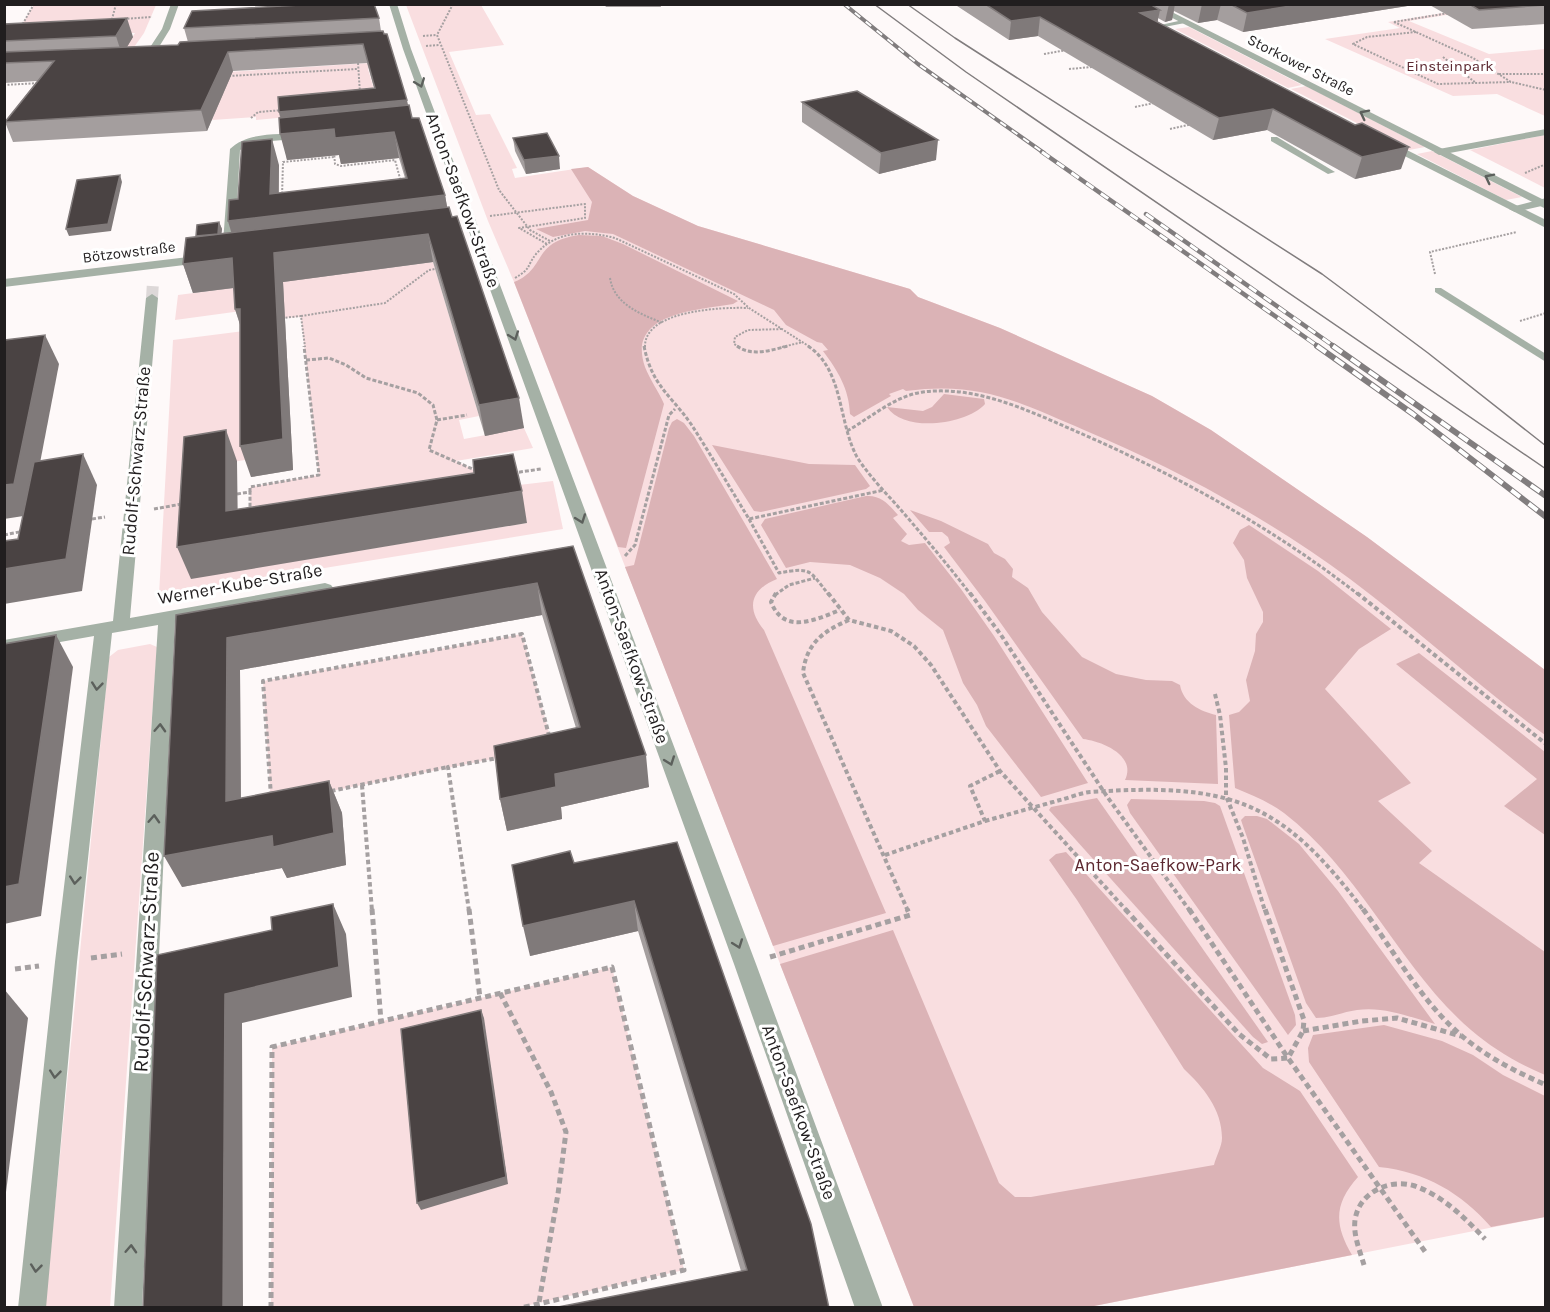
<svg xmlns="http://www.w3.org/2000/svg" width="1550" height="1312" font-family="Karla,sans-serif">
	<rect width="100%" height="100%" fill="#fef9f9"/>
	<g fill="#f9dee0">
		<path d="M34 5H156L144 33 132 50 5 51 128 44 135 33 107 34 21 26Z"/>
		<path d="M406 5H481L504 45 449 52 476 115 490 114 517 168 512 169 515 178 588 167 633 196 698 226 910 289 918 297 1000 328 1152 396 1211 430 1367 537 1545 670V1217L1089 1307H914L514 282 488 221Z"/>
		<path d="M1467 9 1471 11 1409 21 1489 54 1545 49V116L1497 94 1453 96 1325 39 1400 28 1388 22Z"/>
		<path d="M1189 27 1302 85 1288 88 1175 29Z"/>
		<path d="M370 63 368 69 378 103 351 111 256 120V117L212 120 227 82 178 75Z"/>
		<path d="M1306 86 1425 147 1409 150 1291 89Z"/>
		<path d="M1545 135V188L1470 150Z"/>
		<path d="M1432 151 1522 197 1506 200 1417 154Z"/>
		<path d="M433 262 479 416 459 420 464 439 524 428 533 448 456 461 488 477 251 531 250 487 319 475 301 317 278 318 277 306 175 320 178 295Z"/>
		<path d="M244 331 251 459 196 468 191 578 527 523 519 485 553 481 563 529 159 595 173 340Z"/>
		<path d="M522 634 553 747 271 803 263 681Z"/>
		<path d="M150 644 157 647 110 1307 45 1308 109 657 118 650Z"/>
		<path d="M612 967 684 1270 521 1307 271 1308 272 1047Z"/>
	</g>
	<g fill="#dbb3b6">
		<path d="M588 167 633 196 698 226 910 289 918 297 1000 328 1152 396 1211 430 1367 537 1545 670V735C1478 686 1417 629 1350 579 1267 518 1179 470 1084 430 1018 402 981 381 906 391L903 389 889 394 891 396 854 417 850 414C849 389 838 371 823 351L828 350 822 343 817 342 786 325 774 310 613 234 585 231 553 237 536 229 588 220 592 202 571 169Z"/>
		<path d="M579 235 602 236 623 244 738 301 733 304C697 310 626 313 645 367 650 380 659 392 664 404L626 548 618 547 514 282C547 269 531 242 579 235Z"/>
		<path d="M944 394 984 399 985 404C966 425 904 433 887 407L923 411 932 407Z"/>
		<path d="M677 419 684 423 694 436 777 579C750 590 746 608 764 630L886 913 773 946 625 567 634 565 669 428 672 422Z"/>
		<path d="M712 445 809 464 855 465 870 486 866 489 761 512 754 511Z"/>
		<path d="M866 496C882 495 889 505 898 515L893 518 907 534 901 541 909 545 925 543 961 589 994 636 1088 783 1041 797 986 726 977 705 963 683 943 630 918 610 904 594 880 578 850 565 810 562 786 568 761 525 765 519Z"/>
		<path d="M910 510 941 521 988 544 994 553 1005 559 1013 569 1012 577 1028 588 1042 612 1082 657 1116 674 1146 680 1172 681 1180 685C1183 703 1200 711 1216 715L1218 784 1125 780C1137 755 1101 741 1083 739L985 601 944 547 950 543 948 537 942 532H929Z"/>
		<path d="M1249 525 1318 571 1391 629 1359 649 1325 689 1411 783 1378 801 1432 851 1419 863 1545 952V1075C1519 1064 1493 1049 1471 1030 1400 969 1361 872 1284 813 1269 802 1252 795 1235 788L1229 715 1239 712 1250 701 1246 680 1255 651 1256 634 1263 622V612L1247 578 1244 560 1233 543 1240 530Z"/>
		<path d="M1419 653 1545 752V835L1504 806 1537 779 1396 664Z"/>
		<path d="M1097 798 1268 1042 1262 1044 1253 1037 1049 810 1051 807Z"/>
		<path d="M1131 799 1204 801 1215 803 1220 806 1295 1015 1296 1025 1288 1035 1130 813 1127 805Z"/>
		<path d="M1245 816H1257L1267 819 1299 844 1338 891 1435 1024C1410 1017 1383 1006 1357 1010 1342 1012 1331 1018 1316 1018L1306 1003 1243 826 1241 820Z"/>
		<path d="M1066 852 1263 1068 1300 1091 1358 1177C1334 1204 1334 1224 1352 1255L1089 1307H914L780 964 893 930 999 1183 1015 1197H1031L1214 1165C1216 1157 1222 1146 1222 1138 1222 1109 1203 1087 1184 1069L1077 900 1049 860 1056 854Z"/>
		<path d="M1384 1025 1442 1041 1473 1055 1503 1075 1545 1096V1217L1491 1227C1461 1193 1426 1172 1379 1167L1309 1062 1308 1048 1313 1035Z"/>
	</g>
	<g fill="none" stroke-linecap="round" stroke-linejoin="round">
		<path stroke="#ddd8d8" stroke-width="12" stroke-dasharray="12 6" stroke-linecap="butt" d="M152 298 153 282"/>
		<g stroke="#a5a0a1" stroke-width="2" stroke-dasharray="2 1.5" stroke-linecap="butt">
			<path d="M453 4 437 35 499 190 530 230 550 241"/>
			<path d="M124 19 152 17"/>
			<path d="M1394 22 1473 58 1511 82 1546 90"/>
			<path d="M1394 22 1449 13"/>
			<path d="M111 23 116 4"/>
			<path d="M21 27 34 4"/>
			<path d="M1416 32 1367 37 1353 44 1438 84 1511 82"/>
			<path d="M423 36 437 35"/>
			<path d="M426 46 440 45"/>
			<path d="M1044 54 1067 50"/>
			<path d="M1443 57 1476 83"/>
			<path d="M358 63 360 93"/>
			<path d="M1069 69 1092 67"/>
			<path d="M1461 70 1486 67"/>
			<path d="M1499 74H1546"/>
			<path d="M229 76 357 69"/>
			<path d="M4 85 40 83"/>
			<path d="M1135 107 1154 103"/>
			<path d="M251 118 258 112 284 110"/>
			<path d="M1170 129 1193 124"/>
			<path d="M334 152 335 164 341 166 395 160 401 182"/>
			<path d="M1525 173 1546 164"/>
			<path d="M282 197 283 162 334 157"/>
			<path d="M490 216 585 204V218L519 228 547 244"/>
			<path d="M1435 274 1430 252 1517 232"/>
			<path d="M515 278C532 268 526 267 536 254 557 230 587 231 615 238L734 294 749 308 810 347"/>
			<path d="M610 278C614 304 640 314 663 323"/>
			<path d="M301 316 385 303 429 270 435 269"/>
			<path d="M282 318 301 316 305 347"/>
			<path d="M1520 321 1546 313"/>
			<path d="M645 347C644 310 722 307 748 308"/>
			<path d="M739 347 734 344 735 337 748 330 783 329"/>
			<path d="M782 347 803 342"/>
		</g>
		<g stroke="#a5a0a1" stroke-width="3" stroke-dasharray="4 2" stroke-linecap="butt">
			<path d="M644 346C652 386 670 394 691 424 711 455 730 488 749 519L884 490"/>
			<path d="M737 346C752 357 771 350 788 346"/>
			<path d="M808 346C844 370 838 422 857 457 869 476 886 493 901 510 925 538 949 566 971 595"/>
			<path d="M306 360 329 358 346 365 366 378 418 393 433 405 437 420 429 450 477 471"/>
			<path d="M437 420 467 415"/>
			<path d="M847 431C872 417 894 396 923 392 978 385 1031 412 1080 433 1180 477 1273 528 1359 595"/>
			<path d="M513 473 541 469"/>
			<path d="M250 492V487L319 475 304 346"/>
			<path d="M237 494 250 492V511"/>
			<path d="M154 509 182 504"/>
			<path d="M92 519 105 517"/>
			<path d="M749 519 779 573C812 567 809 570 829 595"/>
			<path d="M4 535 24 531"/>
			<path d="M625 556 635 545 669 415 675 409"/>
			<path d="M775 595 789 585 815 578"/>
		</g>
		<g stroke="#a5a0a1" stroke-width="4" stroke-dasharray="4.5 3" stroke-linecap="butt">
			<path d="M776 593 771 602C784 635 815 620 840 610"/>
			<path d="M828 593 849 620 891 631 914 646 931 665 1000 771 1127 911"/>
			<path d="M970 593 1001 635 1106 795 1190 911"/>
			<path d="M1357 593 1546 744"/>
			<path d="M849 620C823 631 806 644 803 673L908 911"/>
			<path d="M1215 694 1220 715 1226 768V796L1243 838 1265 911"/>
			<path d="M362 785 372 911"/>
			<path d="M331 791 448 767"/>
			<path d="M271 796 263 681 522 634 550 739"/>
			<path d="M985 821C1010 814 1035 807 1060 800 1069 798 1080 793 1090 792 1228 783 1280 798 1364 911"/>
			<path d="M885 855 985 821 970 786 1000 771"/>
			<path d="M469 911 448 767 498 758"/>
		</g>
		<g stroke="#a5a0a1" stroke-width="5" stroke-dasharray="6 4" stroke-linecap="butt">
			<path d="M372 909 381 1021"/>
			<path d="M469 909 480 998"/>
			<path d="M1125 909 1239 1034 1271 1059 1288 1058 1303 1031 1304 1020 1265 909"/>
			<path d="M1189 909 1288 1058 1426 1253"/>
			<path d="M1363 909C1391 947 1418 995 1452 1027 1479 1053 1512 1070 1546 1085"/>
			<path d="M770 957 910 915 907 909"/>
			<path d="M91 958 122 954"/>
			<path d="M15 969 39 966"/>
			<path d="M500 993 551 1092 566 1132 558 1194 538 1308"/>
			<path d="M1303 1031 1362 1021 1397 1018 1461 1036"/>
			<path d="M1364 1265C1360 1251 1353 1235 1355 1220 1359 1192 1390 1178 1415 1186 1443 1196 1465 1218 1485 1239"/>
			<path d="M271 1308 272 1047 612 967 684 1270 521 1308"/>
		</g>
		<g fill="#a5b1a6" fill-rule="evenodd">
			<path d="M1183 20 1185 23 1159 28 1156 26Z"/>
			<path d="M1271 137H1277L1335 172 1328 174 1271 141Z"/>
			<path d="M1435 288H1441L1546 354V362L1435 292Z"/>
		</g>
		<g fill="#a5b1a6" fill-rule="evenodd">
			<path d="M171 4H179L170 29 151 60H145L143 58 162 29Z"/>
			<path d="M389 4H397L411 49 756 964 883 1308H855L734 964 403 49Z"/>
			<path d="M1546 129V135L1439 155 1434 152 1439 149Z"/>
			<path d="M304 133 308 134V138L259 142 240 150 234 256 228 260 224 259 222 256 230 149C248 131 281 135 304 133Z"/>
			<path d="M1546 198V205L1515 212 1509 209 1511 207Z"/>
			<path d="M205 255 209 256V262L4 287V279Z"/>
			<path d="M152 294 158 298 130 618 325 583 331 585 334 589 331 593 325 595 175 621 142 1308H114L158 625 112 633 77 962 46 1308H18L55 962 94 636 4 652V640L113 621 146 298Z"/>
		</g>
		<g fill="#a5b1a6" fill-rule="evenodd">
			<path d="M1145 4H1156L1546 201V209Z"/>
			<path d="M1385 139 1546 220V228L1381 144V140Z"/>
		</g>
		<g stroke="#817d7e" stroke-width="1.5">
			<path d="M874 4 966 72 1546 469"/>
			<path d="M907 4 955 38 1322 274 1428 353 1546 446"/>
		</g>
		<defs>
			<path id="rail-far2" d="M844 4 918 64 1044 153"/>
			<g id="rail-far1">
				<path d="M1042 152 1319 347"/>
				<path d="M1146 214 1335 347"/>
			</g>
			<g id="rail">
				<path d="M1317 346 1413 414 1546 517"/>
				<path d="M1333 346 1546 496"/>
			</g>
		</defs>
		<use href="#rail-far2" stroke="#817d7e" stroke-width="4"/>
		<use href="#rail-far1" stroke="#817d7e" stroke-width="4.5"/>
		<use href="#rail" stroke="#817d7e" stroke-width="6"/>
		<use href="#rail-far2" stroke="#fff" stroke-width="2" stroke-dasharray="7" stroke-linecap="butt"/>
		<use href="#rail-far1" stroke="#fff" stroke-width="3" stroke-dasharray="9" stroke-linecap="butt"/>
		<use href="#rail" stroke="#fff" stroke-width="4" stroke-dasharray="11" stroke-linecap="butt"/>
	</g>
	<g fill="#a49e9e">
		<path d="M604 4H660L661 7H606Z"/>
		<path d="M954 4H1420L1243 32 1217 20 1198 23 1174 11 1172 20 1165 22 1158 18V22L1401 169 1355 179 1267 130 1213 140 1038 36 1009 40Z"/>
		<path d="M1428 4H1545V24L1472 29Z"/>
		<path d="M379 18 381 31 412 118 445 195 447 207 524 428 485 436 433 262 283 282 293 470 251 477 240 325 235 309 234 288 193 293 183 264 196 236 219 222 222 229 221 233 231 232 228 221 238 199 279 165V193L405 178 399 158 341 164 339 155 287 160 279 112 374 88 367 63 233 71 207 131 13 142 5 122 37 81 4 83V22L5 24 133 37 127 47 178 45 188 42 184 28Z"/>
		<path d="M802 102 936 160 879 174 802 122Z"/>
		<path d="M513 138 560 169 526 174 515 151Z"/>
		<path d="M573 546 649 787 561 807 562 819 507 831 500 799 576 728 542 615 240 670 241 798 329 781 342 813 346 865 287 878 282 868 182 887 176 615Z"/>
		<path d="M677 842 829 1308 741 1271 638 931 530 956 574 863Z"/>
	</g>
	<g fill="#807a7a">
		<path d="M1169 4H1175L1172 20 1165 22Z"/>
		<path d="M1202 4H1221L1217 20 1198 23Z"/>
		<path d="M1303 4H1420L1243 32 1247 13Z"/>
		<path d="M1160 10 1156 29 1140 13Z"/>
		<path d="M1040 17 1038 36 1009 40 1011 21Z"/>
		<path d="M127 18 133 37 122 55 116 36Z"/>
		<path d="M228 52 233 71 207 131 201 110Z"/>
		<path d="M407 100 411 120 285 133 279 112Z"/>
		<path d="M1273 109 1267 130 1213 140 1219 118Z"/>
		<path d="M334 129 394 132 399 158 341 164 339 155 287 160 280 134Z"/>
		<path d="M272 139 279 165 278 215 445 195 450 223 236 248 228 221 270 194Z"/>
		<path d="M938 140 936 160 879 174 881 153Z"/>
		<path d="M1409 147 1401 169 1355 179 1362 157Z"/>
		<path d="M559 156 560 169 526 174 524 160Z"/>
		<path d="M120 175 122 182 111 231 69 236 66 229Z"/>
		<path d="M219 222 222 229 220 251 197 254Z"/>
		<path d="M428 234 433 262 283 282 293 470 251 477 240 446 274 253Z"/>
		<path d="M232 258 241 287 193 293 183 264Z"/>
		<path d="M235 309H240L245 339Z"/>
		<path d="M45 335 59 364 30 515 4 519V485Z"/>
		<path d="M519 398 524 428 485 436 479 405Z"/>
		<path d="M226 430 237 461 238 537 522 491 527 523 191 579 177 547 226 511Z"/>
		<path d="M83 454 97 485 82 591 4 604V569Z"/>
		<path d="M537 583 542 615 240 670 241 833 226 801 227 638Z"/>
		<path d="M56 635 73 667 41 916 4 924V887Z"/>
		<path d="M646 755 649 787 561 807 562 819 507 831 500 799 555 774Z"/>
		<path d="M329 781 342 813 346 865 287 878 282 868 182 887 164 856Z"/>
		<path d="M634 901 638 931 530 956 523 926Z"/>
		<path d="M333 904 346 934 352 997 242 1023 243 1308H223L225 994Z"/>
		<path d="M4 989 28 1018 4 1208Z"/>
		<path d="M481 1010 484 1018 508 1184 421 1210 417 1203Z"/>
	</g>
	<g fill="#4a4343" stroke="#807a7a" stroke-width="1.5">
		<path d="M319 4H374L379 18 184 28 192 11Z"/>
		<path d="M985 4H1150L1160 10 1140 13 1355 125 1362 123 1409 147 1362 157 1273 109 1219 118 1040 17 1011 21Z"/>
		<path d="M1230 4H1303L1247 13Z"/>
		<path d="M1469 4H1545V5L1479 10Z"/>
		<path d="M127 18 116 36 4 41V24Z"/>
		<path d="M383 31 384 34H387L407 100 279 112 278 97 375 88 363 44 228 52 201 110 5 122 54 61 4 63V52L178 45 180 42Z"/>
		<path d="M857 91 938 140 881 153 802 102Z"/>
		<path d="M409 105 412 118H419L445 195 228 221 229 200 238 199 242 142 272 139 270 194 407 178 394 132 335 138 334 129 280 134 279 118Z"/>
		<path d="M547 133 559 156 524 160 513 138Z"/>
		<path d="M120 175 108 224 66 229 77 180Z"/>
		<path d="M449 207 452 217 457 216 519 398 479 405 428 234 274 253 283 439 240 446V309H235L232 258 183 264 186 238Z"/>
		<path d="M219 222 218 234 196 236 197 225Z"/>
		<path d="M45 335 14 484 4 485V344L5 340Z"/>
		<path d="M226 430V511L474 473 473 460 513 454 522 491 177 547 184 437Z"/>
		<path d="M83 454 66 559 4 569V541L18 539 34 462Z"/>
		<path d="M573 546 646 755 555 774 556 787 500 799 494 746 580 727 537 583 227 638 226 801 329 781 334 833 273 847 272 836 164 856 176 615Z"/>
		<path d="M56 635 19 884 4 887V644Z"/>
		<path d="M677 842 811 1224 829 1308H553L747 1270 634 901 523 926 512 865 570 851 574 863Z"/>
		<path d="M333 904 339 967 225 994 223 1308H143L157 955 272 930 271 917Z"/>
		<path d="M481 1010 506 1177 417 1203 401 1029Z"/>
	</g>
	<defs><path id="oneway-chevron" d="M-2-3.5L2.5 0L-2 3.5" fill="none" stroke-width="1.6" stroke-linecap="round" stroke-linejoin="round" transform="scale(1.5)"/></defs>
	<g stroke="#5c605c">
		<use href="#oneway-chevron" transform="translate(420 83) rotate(69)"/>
		<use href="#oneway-chevron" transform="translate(1364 114) rotate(-153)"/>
		<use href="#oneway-chevron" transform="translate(1489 178) rotate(-153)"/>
		<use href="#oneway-chevron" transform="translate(514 336) rotate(70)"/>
		<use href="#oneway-chevron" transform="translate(581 519) rotate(70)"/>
		<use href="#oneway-chevron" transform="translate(97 686) rotate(96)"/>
		<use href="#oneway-chevron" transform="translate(160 728) rotate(-87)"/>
		<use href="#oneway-chevron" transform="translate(670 761) rotate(70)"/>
		<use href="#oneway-chevron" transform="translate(154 819) rotate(-87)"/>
		<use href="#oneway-chevron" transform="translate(75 880) rotate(96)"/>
		<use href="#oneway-chevron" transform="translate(738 944) rotate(70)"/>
		<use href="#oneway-chevron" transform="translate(55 1074) rotate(96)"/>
		<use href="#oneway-chevron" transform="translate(131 1249) rotate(-87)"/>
		<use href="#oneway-chevron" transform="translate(36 1268) rotate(96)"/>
	</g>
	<g text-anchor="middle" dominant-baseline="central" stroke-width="6" stroke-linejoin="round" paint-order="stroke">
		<g font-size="15" fill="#211e1f" stroke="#fff">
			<text transform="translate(1301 65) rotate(27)">Storkower Straße</text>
			<text transform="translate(129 252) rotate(-7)">Bötzowstraße</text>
		</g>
		<g font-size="15" fill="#5b272f" stroke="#fff">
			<text x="1450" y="66">Einsteinpark</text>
		</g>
		<g font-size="18" fill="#211e1f" stroke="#fff">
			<text transform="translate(463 200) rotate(70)">Anton-Saefkow-Straße</text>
			<text transform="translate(136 461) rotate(-85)">Rudolf-Schwarz-Straße</text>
			<text transform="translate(240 584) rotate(-10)">Werner-Kube-Straße</text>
			<text transform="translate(632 656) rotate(70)">Anton-Saefkow-Straße</text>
			<text transform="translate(799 1112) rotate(70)">Anton-Saefkow-Straße</text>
		</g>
		<g font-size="18" fill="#5b272f" stroke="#fff">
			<text x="1158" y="865">Anton-Saefkow-Park</text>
		</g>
		<g font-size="21" fill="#211e1f" stroke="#fff">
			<text transform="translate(146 962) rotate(-87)">Rudolf-Schwarz-Straße</text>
		</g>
	</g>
	<rect width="1550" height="1312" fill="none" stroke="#211e1f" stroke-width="12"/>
</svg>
